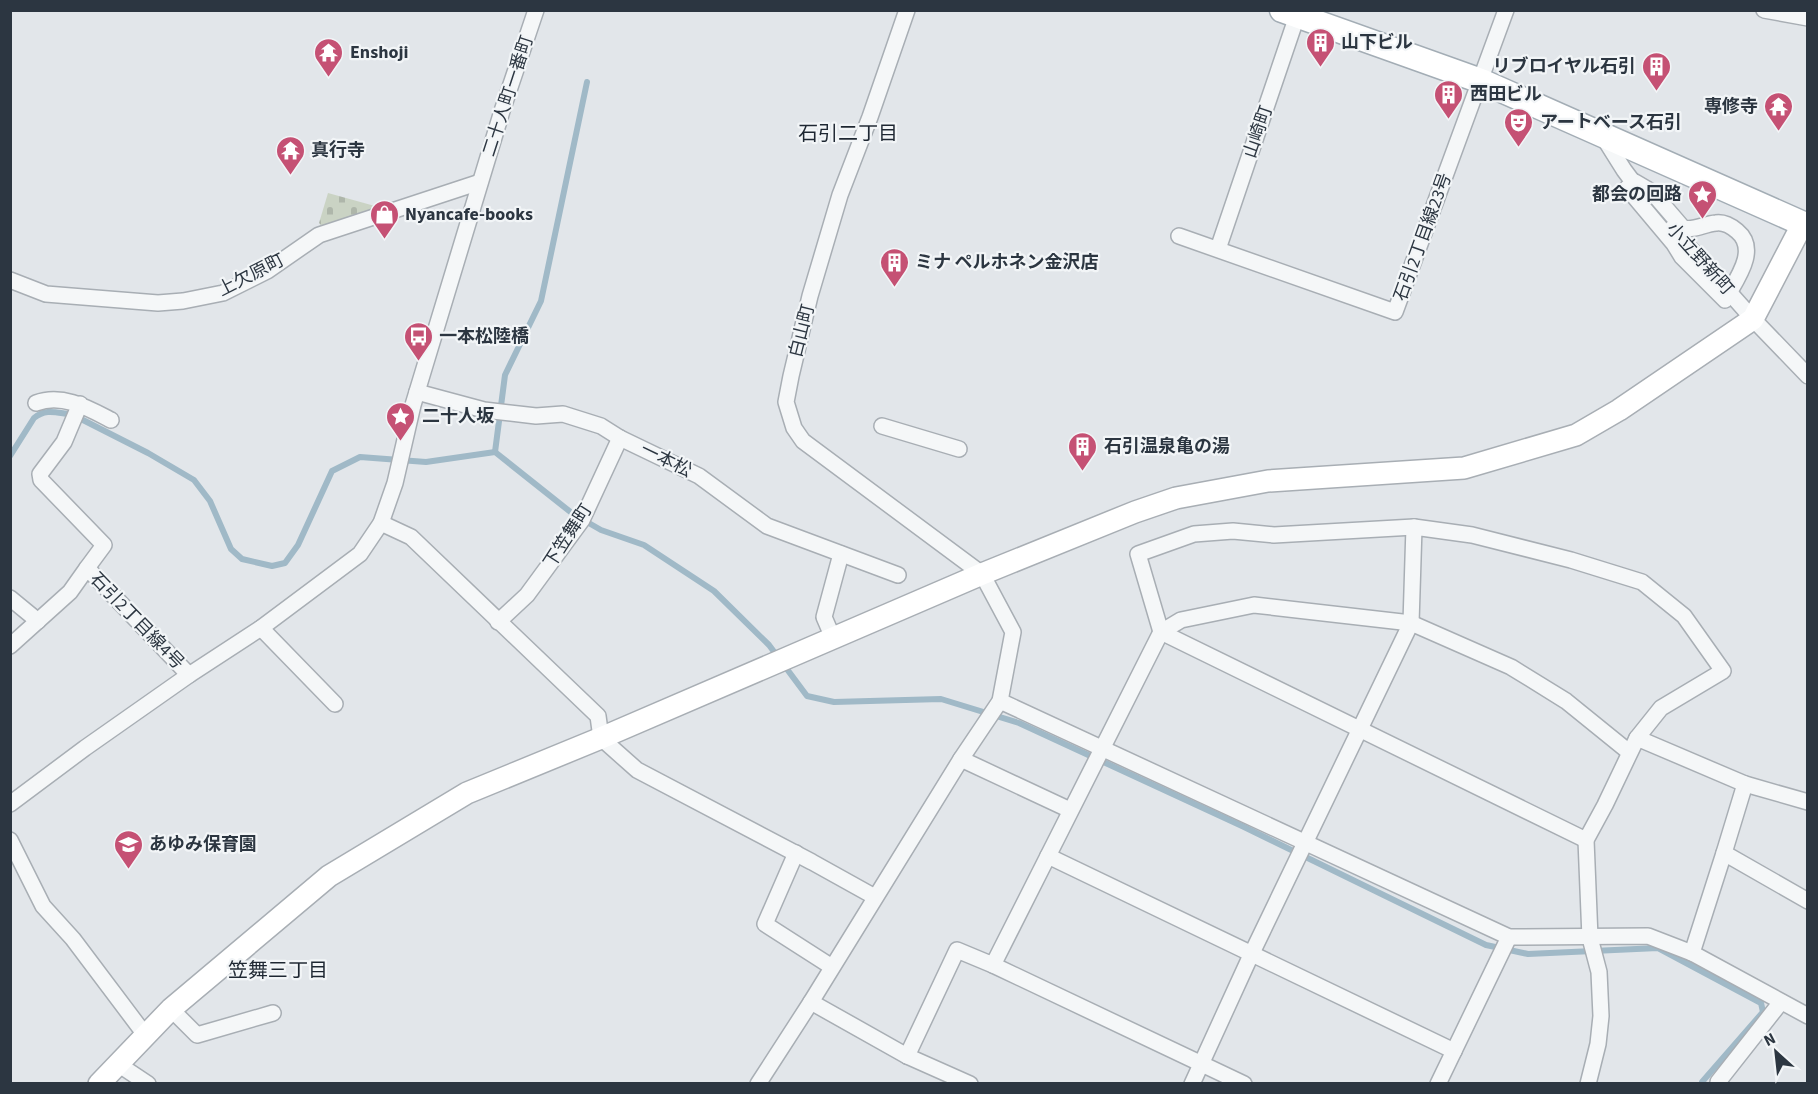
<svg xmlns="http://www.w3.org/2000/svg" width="1818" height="1094" font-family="'Source Sans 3','Noto Sans JP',sans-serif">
	<defs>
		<pattern id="cemetery-stones" width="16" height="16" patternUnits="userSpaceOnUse" patternTransform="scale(1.5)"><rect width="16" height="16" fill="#cad3c4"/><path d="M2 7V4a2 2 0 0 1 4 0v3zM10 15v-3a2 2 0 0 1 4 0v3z" fill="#aeb6aa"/></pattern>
	</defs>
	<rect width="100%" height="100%" fill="#e2e6ea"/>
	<path fill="url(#cemetery-stones)" d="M328 193 382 208 325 229 319 223Z"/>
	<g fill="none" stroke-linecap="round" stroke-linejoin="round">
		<g stroke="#a0b9c7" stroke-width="6">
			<path d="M81 419 148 453 194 480 210 501 231 549 242 559 272 566 285 563 298 545 332 471 360 457 426 462 495 452 573 514 601 530 644 545 714 591 769 645 807 696 834 702 941 699 1019 723 1242 826 1486 945 1528 954 1658 948 1761 1003 1763 1012 1702 1082 1703 1084"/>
			<path d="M495 452 505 375 541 301 587 82"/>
			<path d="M10 456 34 418C45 409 54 412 68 414"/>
		</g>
		<defs>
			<g id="street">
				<path d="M1764 10 1808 18"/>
				<path d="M1602 135 1624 170 1639 190"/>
				<path d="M1635 182 1652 192 1683 228C1694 231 1704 224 1716 223 1723 222 1731 226 1737 231 1760 250 1735 281 1725 300L1682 257 1674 244 1627 188Z"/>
				<path d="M1672 228 1753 319 1808 376"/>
				<path d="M1179 236 1395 312 1506 10"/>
				<path d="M1218 249 1297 16"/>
				<path d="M10 280 46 294 158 303 183 301 223 293 267 271 319 235 480 182"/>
				<path d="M417 392 484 410 536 416 563 414 601 426 620 438 699 476 767 526 898 575"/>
				<path d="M36 403C62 393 88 408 111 420"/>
				<path d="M80 404 64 442 40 474 41 480 104 545 87 568"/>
				<path d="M882 426 959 449"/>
				<path d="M381 523 411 537 598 716 601 738 637 770 812 862 875 897"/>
				<path d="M1414 527 1274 535 1233 531 1194 534 1138 554 1161 632 1586 840"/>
				<path d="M10 598 38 621"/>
				<path d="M498 622 527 595 582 520 620 438"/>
				<path d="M261 628 335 704"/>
				<path d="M833 638 824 617 841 554"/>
				<path d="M10 646 70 592 87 568 189 675"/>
				<path d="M1000 701 1509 937 1648 936 1692 953 1808 1016"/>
				<path d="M1637 738 1745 784 1808 802"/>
				<path d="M961 759 1070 810"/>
				<path d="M10 804 85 748 189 675 261 628 360 554 381 523 395 483 413 405 502 111 536 10"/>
				<path d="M10 840 43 906 73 939 146 1036"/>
				<path d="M796 853 765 924 832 967"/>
				<path d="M1724 853 1745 784"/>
				<path d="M1048 856 1161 632 1181 620 1254 605 1411 623 1511 667 1566 701 1629 752"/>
				<path d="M1692 953 1724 853 1808 901"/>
				<path d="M993 965 1244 1084"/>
				<path d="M811 1002 907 1056 970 1084"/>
				<path d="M171 1009 197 1035 273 1013"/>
				<path d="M907 1056 957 950 993 965 1048 856 1454 1051"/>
				<path d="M118 1064 148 1084"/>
				<path d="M758 1084 811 1002 961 759 1000 701 1013 632 982 574 803 441 794 428 786 402 791 376 810 296 840 195 870 117 907 10"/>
				<path d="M1192 1084 1251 955 1411 623 1414 527 1472 535 1571 560 1642 582 1684 616 1723 671 1661 708 1637 738 1605 805 1586 840 1590 938 1599 972 1601 1016 1598 1044 1588 1084"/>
				<path d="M1438 1084 1509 937"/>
				<path d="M1720 1084 1718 1082 1781 1002"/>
			</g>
			<path id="secondary" d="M99 1084 171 1009 329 876 467 793 601 738 982 574 1135 512 1176 498 1268 481 1464 468 1576 435 1619 410 1753 319 1803 223"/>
			<path id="primary" d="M1282 10 1481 81 1808 226"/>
		</defs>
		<use href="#street" stroke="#a8aeb4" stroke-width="18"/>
		<use href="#secondary" stroke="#a8aeb4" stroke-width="24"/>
		<use href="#primary" stroke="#a3adb5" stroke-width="27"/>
		<use href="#street" stroke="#f5f7f8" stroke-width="15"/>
		<use href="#secondary" stroke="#fff" stroke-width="21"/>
		<use href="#primary" stroke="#fff" stroke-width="24"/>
	</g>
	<defs>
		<symbol id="building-pin" viewBox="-11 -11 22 30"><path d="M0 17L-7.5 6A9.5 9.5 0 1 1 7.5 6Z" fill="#c55174" stroke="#f2f5f7"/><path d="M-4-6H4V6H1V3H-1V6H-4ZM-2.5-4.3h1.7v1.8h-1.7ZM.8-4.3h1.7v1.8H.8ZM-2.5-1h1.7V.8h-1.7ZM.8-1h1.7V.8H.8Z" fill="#fff"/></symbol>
		<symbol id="temple-pin" viewBox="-11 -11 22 30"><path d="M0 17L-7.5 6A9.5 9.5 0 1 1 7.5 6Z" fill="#c55174" stroke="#f2f5f7"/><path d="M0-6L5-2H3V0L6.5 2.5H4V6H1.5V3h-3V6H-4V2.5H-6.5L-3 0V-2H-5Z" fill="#fff"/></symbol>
		<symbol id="theatre-pin" viewBox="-11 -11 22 30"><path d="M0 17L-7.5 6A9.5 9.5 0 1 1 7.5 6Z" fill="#c55174" stroke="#f2f5f7"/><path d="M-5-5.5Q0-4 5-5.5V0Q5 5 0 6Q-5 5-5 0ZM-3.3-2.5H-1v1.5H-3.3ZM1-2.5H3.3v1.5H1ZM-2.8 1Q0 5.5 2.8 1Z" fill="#fff"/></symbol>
		<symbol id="sight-pin" viewBox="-11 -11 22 30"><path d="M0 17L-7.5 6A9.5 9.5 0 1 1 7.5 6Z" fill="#c55174" stroke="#f2f5f7"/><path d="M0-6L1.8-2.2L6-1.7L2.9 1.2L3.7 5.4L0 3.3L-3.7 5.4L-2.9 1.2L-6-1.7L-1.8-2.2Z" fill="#fff"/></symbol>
		<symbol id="shop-pin" viewBox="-11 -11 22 30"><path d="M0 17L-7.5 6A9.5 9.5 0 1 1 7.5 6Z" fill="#c55174" stroke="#f2f5f7"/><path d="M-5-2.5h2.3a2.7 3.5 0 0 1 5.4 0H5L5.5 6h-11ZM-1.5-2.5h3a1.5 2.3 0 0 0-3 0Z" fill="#fff"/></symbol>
		<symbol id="bus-pin" viewBox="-11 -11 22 30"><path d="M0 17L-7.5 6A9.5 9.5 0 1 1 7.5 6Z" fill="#c55174" stroke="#f2f5f7"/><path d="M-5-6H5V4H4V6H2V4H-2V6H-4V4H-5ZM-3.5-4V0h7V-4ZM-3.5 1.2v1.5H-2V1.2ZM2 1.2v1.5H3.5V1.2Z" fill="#fff"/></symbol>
		<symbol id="school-pin" viewBox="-11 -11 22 30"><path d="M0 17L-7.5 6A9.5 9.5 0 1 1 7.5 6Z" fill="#c55174" stroke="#f2f5f7"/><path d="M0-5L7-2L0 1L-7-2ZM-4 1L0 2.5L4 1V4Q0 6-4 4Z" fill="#fff"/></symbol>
	</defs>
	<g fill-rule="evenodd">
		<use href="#building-pin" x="1304" y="26" width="33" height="45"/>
		<use href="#temple-pin" x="312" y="36" width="33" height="45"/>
		<use href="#building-pin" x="1640" y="50" width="33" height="45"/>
		<use href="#building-pin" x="1432" y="78" width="33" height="45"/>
		<use href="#temple-pin" x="1762" y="90" width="33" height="45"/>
		<use href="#theatre-pin" x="1502" y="106" width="33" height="45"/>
		<use href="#temple-pin" x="274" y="134" width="33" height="45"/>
		<use href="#sight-pin" x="1686" y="178" width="33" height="45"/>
		<use href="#shop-pin" x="368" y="198" width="33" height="45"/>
		<use href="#building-pin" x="878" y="246" width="33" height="45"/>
		<use href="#bus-pin" x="402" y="320" width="33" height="45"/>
		<use href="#sight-pin" x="384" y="400" width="33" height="45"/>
		<use href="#building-pin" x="1066" y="430" width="33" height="45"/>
		<use href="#school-pin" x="112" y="828" width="33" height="45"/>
	</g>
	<g text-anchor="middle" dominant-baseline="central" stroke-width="4.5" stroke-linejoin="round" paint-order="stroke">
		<g font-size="18" font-weight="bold" fill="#2c3641" stroke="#f2f5f7" text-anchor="start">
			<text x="1341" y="42">山下ビル</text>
			<text x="350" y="52">Enshoji</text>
			<text x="1636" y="66" text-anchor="end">リブロイヤル石引</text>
			<text x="1470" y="94">西田ビル</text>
			<text x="1758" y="106" text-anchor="end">専修寺</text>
			<text x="1540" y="122">アートベース石引</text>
			<text x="311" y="150">真行寺</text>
			<text x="1682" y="194" text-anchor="end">都会の回路</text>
			<text x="405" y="214">Nyancafe-books</text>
			<text x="915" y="262">ミナ ペルホネン金沢店</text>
			<text x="439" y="336">一本松陸橋</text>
			<text x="422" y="416">二十人坂</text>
			<text x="1104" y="446">石引温泉亀の湯</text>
			<text x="149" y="844">あゆみ保育園</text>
		</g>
		<g font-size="18" fill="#2c3641" stroke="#f2f5f7">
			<text transform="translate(508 96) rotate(-72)">二十人町一番町</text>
			<text transform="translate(1258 132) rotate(-71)">山崎町</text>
			<text transform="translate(1423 237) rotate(-70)">石引2丁目線23号</text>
			<text transform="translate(1700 259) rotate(48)">小立野新町</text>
			<text transform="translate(251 275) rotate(-27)">上欠原町</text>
			<text transform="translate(802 331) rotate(-76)">白山町</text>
			<text transform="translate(666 460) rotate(26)">一本松</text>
			<text transform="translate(568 536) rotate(-57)">下笠舞町</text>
			<text transform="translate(137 621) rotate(46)">石引2丁目線4号</text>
		</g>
		<g font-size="20" fill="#1e2732" stroke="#f2f5f7">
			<text x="848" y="134">石引二丁目</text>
			<text x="278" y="971">笠舞三丁目</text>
		</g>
	</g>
	<rect width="1818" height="1094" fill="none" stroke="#2c3641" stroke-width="24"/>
	<g transform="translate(1776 1052) rotate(333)" stroke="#f2f5f7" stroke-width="4.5" paint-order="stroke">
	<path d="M0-4.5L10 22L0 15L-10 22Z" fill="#2c3641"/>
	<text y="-9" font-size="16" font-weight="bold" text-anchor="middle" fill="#2c3641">N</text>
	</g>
</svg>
